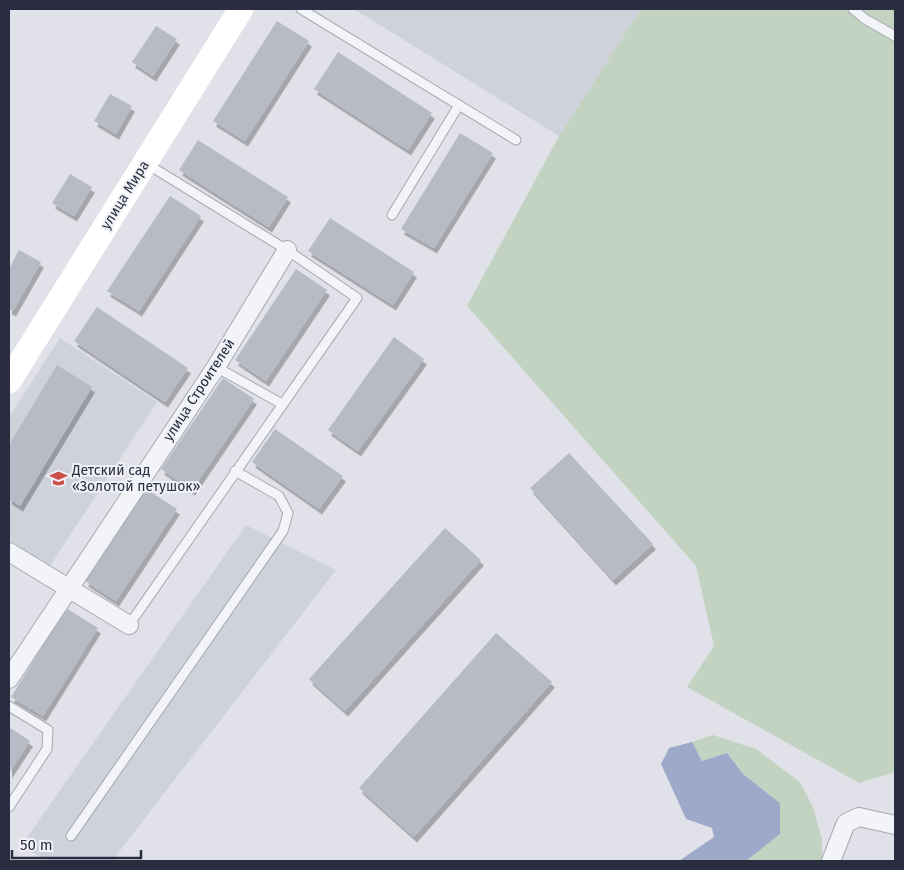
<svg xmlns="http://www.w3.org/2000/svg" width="904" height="870" font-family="'Fira Sans',sans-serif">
	<defs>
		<filter id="shadow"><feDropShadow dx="3" dy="5.5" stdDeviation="0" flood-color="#0004"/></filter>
	</defs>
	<rect width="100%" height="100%" fill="#e1e2e9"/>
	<g fill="#cfd1db">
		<path d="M354 9H641L559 136Z"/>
		<path d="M60 338 157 402 50 566 9 540V417Z"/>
		<path d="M246 525 336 570 112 861H48L21 846Z"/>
	</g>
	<g fill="#c3d3c2">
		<path d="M641 9H895V772L859 783 687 687 714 646 696 566 467 306 559 136Z"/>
		<path d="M713 735 756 749 800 782 813 807 822 839V861H746L780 834V803L743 774 727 753 702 761 692 742Z"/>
	</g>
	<path fill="#9da9c8" d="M692 742 702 761 727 753 743 774 780 803V834L746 861H679L714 837 712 828 686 819 661 764 669 748Z"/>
	<g fill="#b8bbc6" filter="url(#shadow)">
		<path d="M277 21 309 41 245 141 213 121Z"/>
		<path d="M156 26 177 39 153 76 132 62Z"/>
		<path d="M338 52 432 113 408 150 314 89Z"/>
		<path d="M110 94 132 106 116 134 94 121Z"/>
		<path d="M460 133 493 153 434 248 401 229Z"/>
		<path d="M198 140 288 197 269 227 179 170Z"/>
		<path d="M70 174 92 187 74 216 52 203Z"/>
		<path d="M170 196 201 216 139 311 107 291Z"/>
		<path d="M330 218 414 272 393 305 308 251Z"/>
		<path d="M19 250 41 262 13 311 9 309V269Z"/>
		<path d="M296 269 327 290 266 381 235 360Z"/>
		<path d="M97 307 188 368 165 402 74 341Z"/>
		<path d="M394 337 424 359 358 451 328 430Z"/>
		<path d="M57 365 92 387 20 506 9 499V445Z"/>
		<path d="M223 378 254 399 192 490 161 469Z"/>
		<path d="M275 429 343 476 319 509 252 462Z"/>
		<path d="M569 453 653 544 613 580 530 488Z"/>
		<path d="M146 489 177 509 116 601 85 581Z"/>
		<path d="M445 528 481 560 345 711 309 679Z"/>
		<path d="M66 608 98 628 43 716 11 697Z"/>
		<path d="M496 633 552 682 414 837 359 788Z"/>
		<path d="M9 727 30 741 9 773Z"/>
	</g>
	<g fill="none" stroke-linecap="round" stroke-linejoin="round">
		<defs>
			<g id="lane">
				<path d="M301 9 516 140"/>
				<path d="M853 9 865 19 895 36"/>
				<path d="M392 215 459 105"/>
				<path d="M216 367 282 404"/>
				<path d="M129 625 357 298 287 250 147 164"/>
				<path d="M9 706 48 730 47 749 9 807"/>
				<path d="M71 836 283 531 288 513 279 496 235 471"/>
			</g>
			<g id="street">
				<path d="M9 552 129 625"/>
				<path d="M9 679 216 367 287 250"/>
				<path d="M831 861 846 823 859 817 895 825"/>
			</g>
		</defs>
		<use href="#lane" stroke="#a6a8b3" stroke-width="11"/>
		<use href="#street" stroke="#a6a8b3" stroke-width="20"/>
		<use href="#lane" stroke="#f3f4f7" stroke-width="9"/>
		<use href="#street" stroke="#f3f4f7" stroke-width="18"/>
		<path stroke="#fff" stroke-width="25" d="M9 381 241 9"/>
	</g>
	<defs>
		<symbol id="school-bare" viewBox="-9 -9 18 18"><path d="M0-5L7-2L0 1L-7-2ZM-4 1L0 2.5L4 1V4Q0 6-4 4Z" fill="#ca514a" stroke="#f0f2f7" stroke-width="2.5" paint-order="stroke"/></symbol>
	</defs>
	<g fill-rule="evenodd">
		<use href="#school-bare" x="46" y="466" width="25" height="25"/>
	</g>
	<g text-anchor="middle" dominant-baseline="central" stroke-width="4" stroke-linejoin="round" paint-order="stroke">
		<g font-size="14" fill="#2a2d40" stroke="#f0f2f7">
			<text transform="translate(125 195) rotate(-58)">улица Мира</text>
			<text transform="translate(199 390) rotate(-57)">улица Строителей</text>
		</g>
		<g font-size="14" fill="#2a2d40" stroke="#f0f2f7" text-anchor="start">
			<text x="72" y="470">Детский сад<tspan x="72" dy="16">«Золотой петушок»</tspan></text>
		</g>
	</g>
	<rect width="904" height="870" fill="none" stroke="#2a2d40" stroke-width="20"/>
	<path d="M12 850v8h129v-8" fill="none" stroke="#2a2d40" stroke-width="2.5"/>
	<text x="20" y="850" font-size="15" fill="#2a2d40" stroke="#f0f2f7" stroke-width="4" paint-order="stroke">50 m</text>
</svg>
